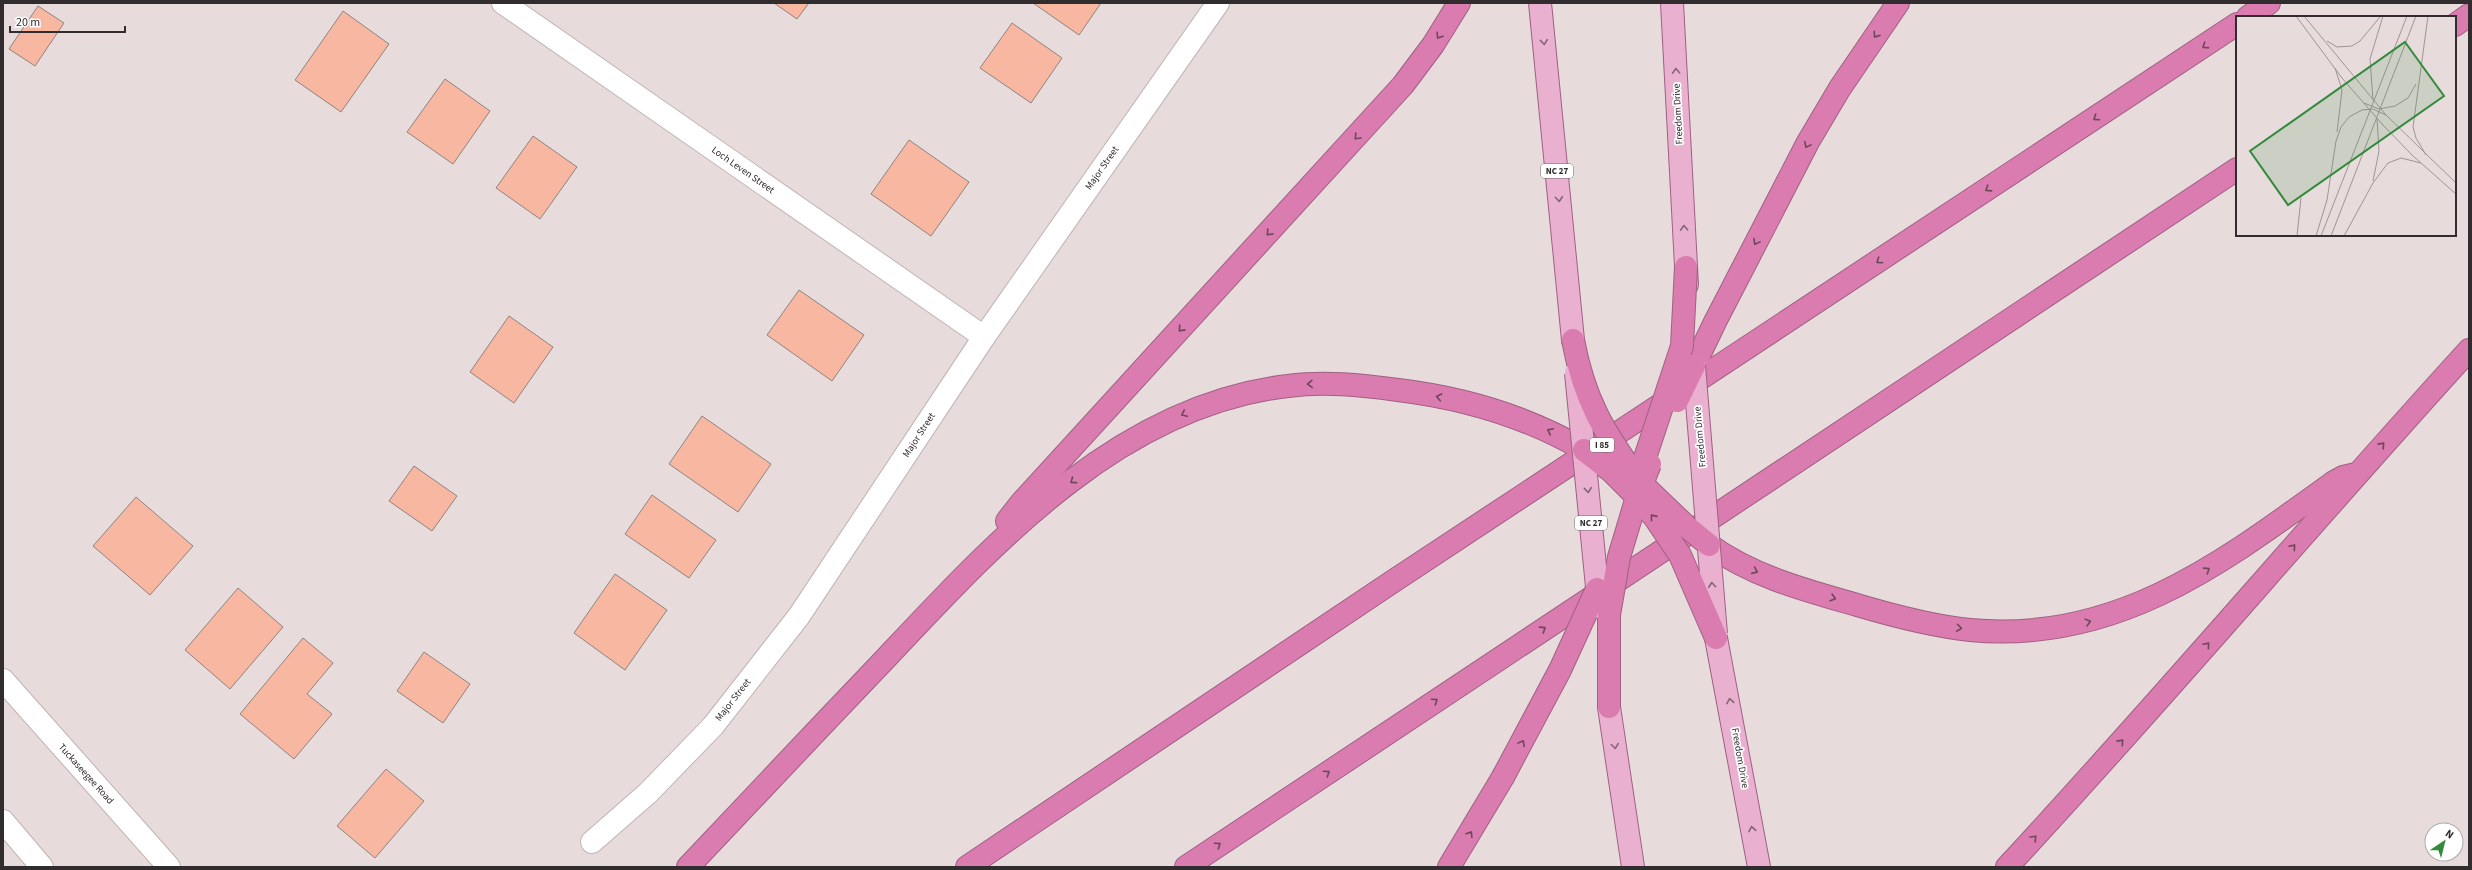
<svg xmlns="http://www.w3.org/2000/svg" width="2472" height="870" font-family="'Source Sans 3',sans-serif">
	<rect width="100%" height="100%" fill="#e8dbdc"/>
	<g fill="#f8b7a1" stroke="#8e8380">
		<path d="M774 3H809L797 19Z"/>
		<path d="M1033 3H1101L1079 35Z"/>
		<path d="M38 6 64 23 35 66 9 49Z"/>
		<path d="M343 11 389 44 341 112 295 80Z"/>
		<path d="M1012 23 1062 58 1031 103 980 68Z"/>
		<path d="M445 79 490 111 453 164 407 132Z"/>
		<path d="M533 136 577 167 540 219 496 188Z"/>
		<path d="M909 140 969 182 931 236 871 194Z"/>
		<path d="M799 290 864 335 832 381 767 335Z"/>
		<path d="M509 316 553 347 514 403 470 372Z"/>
		<path d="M702 416 771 464 738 512 669 464Z"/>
		<path d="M414 466 457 496 432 531 389 501Z"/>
		<path d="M652 495 716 540 689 578 625 534Z"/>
		<path d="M136 497 193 546 150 595 93 546Z"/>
		<path d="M615 574 667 610 625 670 574 633Z"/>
		<path d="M238 588 283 627 230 689 185 650Z"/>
		<path d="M303 638 333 663 307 694 332 714 294 759 240 714Z"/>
		<path d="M424 652 470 684 443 723 397 691Z"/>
		<path d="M386 769 424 801 375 858 337 826Z"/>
	</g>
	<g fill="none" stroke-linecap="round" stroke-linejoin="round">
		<defs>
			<g id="minor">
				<path d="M503 3 984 337"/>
				<path d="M3 680 169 867"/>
				<path d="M3 821 42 867"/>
				<path d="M592 842 648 793 713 726 799 616 984 337 1218 3"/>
			</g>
			<g id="major">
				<path d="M1540 3 1573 340"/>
				<path d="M1672 3 1687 285"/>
				<path d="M1716 638 1759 867"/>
				<path d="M1609 707 1633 867"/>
			</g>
			<g id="highway">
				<path d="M2248 17 2269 3"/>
				<path d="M2455 25 2469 15"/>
				<path d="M1694 366 1715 322 1808 142 1840 88 1898 3"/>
				<path d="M1007 521 1021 503 1403 85 1433 45 1459 3"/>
				<path d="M1709 545C1754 577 1805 590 1857 605 1894 616 1931 626 1970 630 2116 644 2222 563 2334 482L2343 477 2356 474"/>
				<path d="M688 867C754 797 821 726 888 656 997 540 1121 405 1288 386 1324 381 1361 385 1398 390 1464 398 1526 416 1584 450"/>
				<path d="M967 867 1392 582 2237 24"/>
				<path d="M1186 867 2237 169"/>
				<path d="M1449 867 1503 777"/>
				<path d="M2007 867C2164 698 2313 521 2469 350"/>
			</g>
		</defs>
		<use href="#minor" stroke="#bfb3b3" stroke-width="24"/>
		<use href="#major" stroke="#9f6082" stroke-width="24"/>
		<use href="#highway" stroke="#9f6082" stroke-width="24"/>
		<use href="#minor" stroke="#fff" stroke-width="22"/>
		<use href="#major" stroke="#e9b0d0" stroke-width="22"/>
		<use href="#highway" stroke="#da7cb0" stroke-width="22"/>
		<defs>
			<g id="major-bridge">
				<path d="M1694 366 1716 634"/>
				<path d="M1576 373 1599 607"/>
			</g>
			<g id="highway-bridge">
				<path d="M1573 340C1584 399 1603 431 1638 479"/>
				<path d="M1677 401 1694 366"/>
				<path d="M1584 450 1611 471 1633 493"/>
				<path d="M1650 464 1642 484 1687 527 1709 545"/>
				<path d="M1638 479 1682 346 1686 267"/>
				<path d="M1637 497 1655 518 1680 555 1716 638"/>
				<path d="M1609 707V615L1619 557 1637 497"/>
				<path d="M1503 777 1560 670 1597 589"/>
			</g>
		</defs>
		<use href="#major-bridge" stroke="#9f6082" stroke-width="24" stroke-linecap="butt"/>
		<use href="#highway-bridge" stroke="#9f6082" stroke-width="24" stroke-linecap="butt"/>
		<use href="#major-bridge" stroke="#e9b0d0" stroke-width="22"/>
		<use href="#highway-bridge" stroke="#da7cb0" stroke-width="22"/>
	</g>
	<defs><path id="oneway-chevron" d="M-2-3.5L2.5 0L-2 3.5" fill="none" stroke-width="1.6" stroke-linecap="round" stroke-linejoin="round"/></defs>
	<g stroke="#6c485b">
		<use href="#oneway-chevron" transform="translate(1876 35) rotate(125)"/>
		<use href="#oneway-chevron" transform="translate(1439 36) rotate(123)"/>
		<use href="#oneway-chevron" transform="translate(2205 46) rotate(146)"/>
		<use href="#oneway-chevron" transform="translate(2096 118) rotate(146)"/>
		<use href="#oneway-chevron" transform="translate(1357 137) rotate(133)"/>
		<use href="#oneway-chevron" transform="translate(1807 145) rotate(118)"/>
		<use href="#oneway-chevron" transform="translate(1988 189) rotate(147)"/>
		<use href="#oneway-chevron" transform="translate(1269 233) rotate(133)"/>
		<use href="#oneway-chevron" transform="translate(1756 242) rotate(118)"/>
		<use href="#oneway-chevron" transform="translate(1879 261) rotate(146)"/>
		<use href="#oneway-chevron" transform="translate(1181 329) rotate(132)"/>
		<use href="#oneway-chevron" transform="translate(1310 384) rotate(178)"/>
		<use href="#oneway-chevron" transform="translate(1439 397) rotate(-169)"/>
		<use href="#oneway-chevron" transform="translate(1184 414) rotate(155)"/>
		<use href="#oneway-chevron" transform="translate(1550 431) rotate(-154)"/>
		<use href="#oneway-chevron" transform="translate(2382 445) rotate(-48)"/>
		<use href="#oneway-chevron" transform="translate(1073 481) rotate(144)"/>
		<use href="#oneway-chevron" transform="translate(1653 517) rotate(-129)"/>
		<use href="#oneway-chevron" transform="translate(2293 547) rotate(-49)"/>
		<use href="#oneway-chevron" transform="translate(2207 570) rotate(-33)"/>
		<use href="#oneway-chevron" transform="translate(1755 571) rotate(24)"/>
		<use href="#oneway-chevron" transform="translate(1833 598) rotate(16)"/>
		<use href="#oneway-chevron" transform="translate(2088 622) rotate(-15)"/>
		<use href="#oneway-chevron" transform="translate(1959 628) rotate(8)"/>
		<use href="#oneway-chevron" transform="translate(1543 629) rotate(-33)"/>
		<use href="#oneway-chevron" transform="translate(2207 645) rotate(-49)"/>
		<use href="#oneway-chevron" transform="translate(1435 701) rotate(-34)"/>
		<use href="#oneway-chevron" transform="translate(2121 742) rotate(-48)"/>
		<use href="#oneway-chevron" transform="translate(1522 743) rotate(-62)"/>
		<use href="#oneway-chevron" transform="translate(1327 773) rotate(-34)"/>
		<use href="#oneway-chevron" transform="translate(1470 834) rotate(-58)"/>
		<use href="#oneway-chevron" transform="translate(2034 838) rotate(-47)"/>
		<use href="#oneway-chevron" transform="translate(1218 845) rotate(-34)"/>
	</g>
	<g stroke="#846776">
		<use href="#oneway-chevron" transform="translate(1544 42) rotate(84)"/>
		<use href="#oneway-chevron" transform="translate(1676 71) rotate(-93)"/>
		<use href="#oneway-chevron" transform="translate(1559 199) rotate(85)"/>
		<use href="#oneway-chevron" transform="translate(1684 228) rotate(-93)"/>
		<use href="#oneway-chevron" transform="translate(1588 490) rotate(84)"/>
		<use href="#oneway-chevron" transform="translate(1712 585) rotate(-95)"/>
		<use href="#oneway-chevron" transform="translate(1730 701) rotate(-100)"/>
		<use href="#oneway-chevron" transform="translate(1615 746) rotate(82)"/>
		<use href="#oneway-chevron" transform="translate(1752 829) rotate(-100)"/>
	</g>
	<g text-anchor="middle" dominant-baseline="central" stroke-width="3.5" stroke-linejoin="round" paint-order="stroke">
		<g fill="#fff" stroke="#6f6b6c" stroke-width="1">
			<rect x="1541" y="164" width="32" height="14" rx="3"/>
			<rect x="1590" y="438" width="24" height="14" rx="3"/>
			<rect x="1575" y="516" width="32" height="14" rx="3"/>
		</g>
		<g font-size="9" font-weight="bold" fill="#312c2d">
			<text x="1557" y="171">NC 27</text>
			<text x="1602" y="445">I 85</text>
			<text x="1591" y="523">NC 27</text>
		</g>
		<g font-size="10" fill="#312c2d" stroke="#fff">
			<text transform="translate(1678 114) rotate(-93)">Freedom Drive</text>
			<text transform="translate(1102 168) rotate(-55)">Major Street</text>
			<text transform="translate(743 170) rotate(35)">Loch Leven Street</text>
			<text transform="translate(919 435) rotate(-57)">Major Street</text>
			<text transform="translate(1700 437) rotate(-95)">Freedom Drive</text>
			<text transform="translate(733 700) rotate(-52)">Major Street</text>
			<text transform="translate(1740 758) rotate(80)">Freedom Drive</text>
			<text transform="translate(86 774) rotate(48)">Tuckaseegee Road</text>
		</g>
	</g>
	<g transform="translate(2236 16)">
		<rect width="220" height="220" fill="#e8dbdc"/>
		<path fill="none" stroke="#9f9596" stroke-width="1" d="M60 0 106 62 146 108 176 139 220 178M68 0 150 99 220 167M91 25 101 31 116 30 124 25 144 1M99 52 106 74 101 116M137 84 134 43 147 0M128 87 143 93 159 90 172 82 180 68M190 139 180 122 177 111 192 0M137 165 143 135 141 103M61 220 65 182M80 220 91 184 100 125 105 111 113 101 126 94 137 93 150 99M85 220 171 0M95 220 180 0M108 220 137 167 152 147 165 142 185 147"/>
		<path fill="#328b3b" fill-opacity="0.15" stroke="#328b3b" stroke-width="2" d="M169 26 208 80 52 189 14 135Z"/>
		<rect width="220" height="220" fill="none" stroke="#312c2d" stroke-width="2"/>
	</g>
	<rect width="2472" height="870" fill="none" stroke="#312c2d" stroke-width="8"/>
	<g transform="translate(2444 842) rotate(35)"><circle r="19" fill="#ffffff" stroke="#adabab"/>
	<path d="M0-3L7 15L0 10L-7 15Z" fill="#328b3b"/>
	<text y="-6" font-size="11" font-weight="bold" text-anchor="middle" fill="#312c2d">N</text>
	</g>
	<path d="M10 26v6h115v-6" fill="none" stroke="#312c2d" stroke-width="2"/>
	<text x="16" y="26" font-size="12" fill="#312c2d" stroke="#ffffff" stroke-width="3" paint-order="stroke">20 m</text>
</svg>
